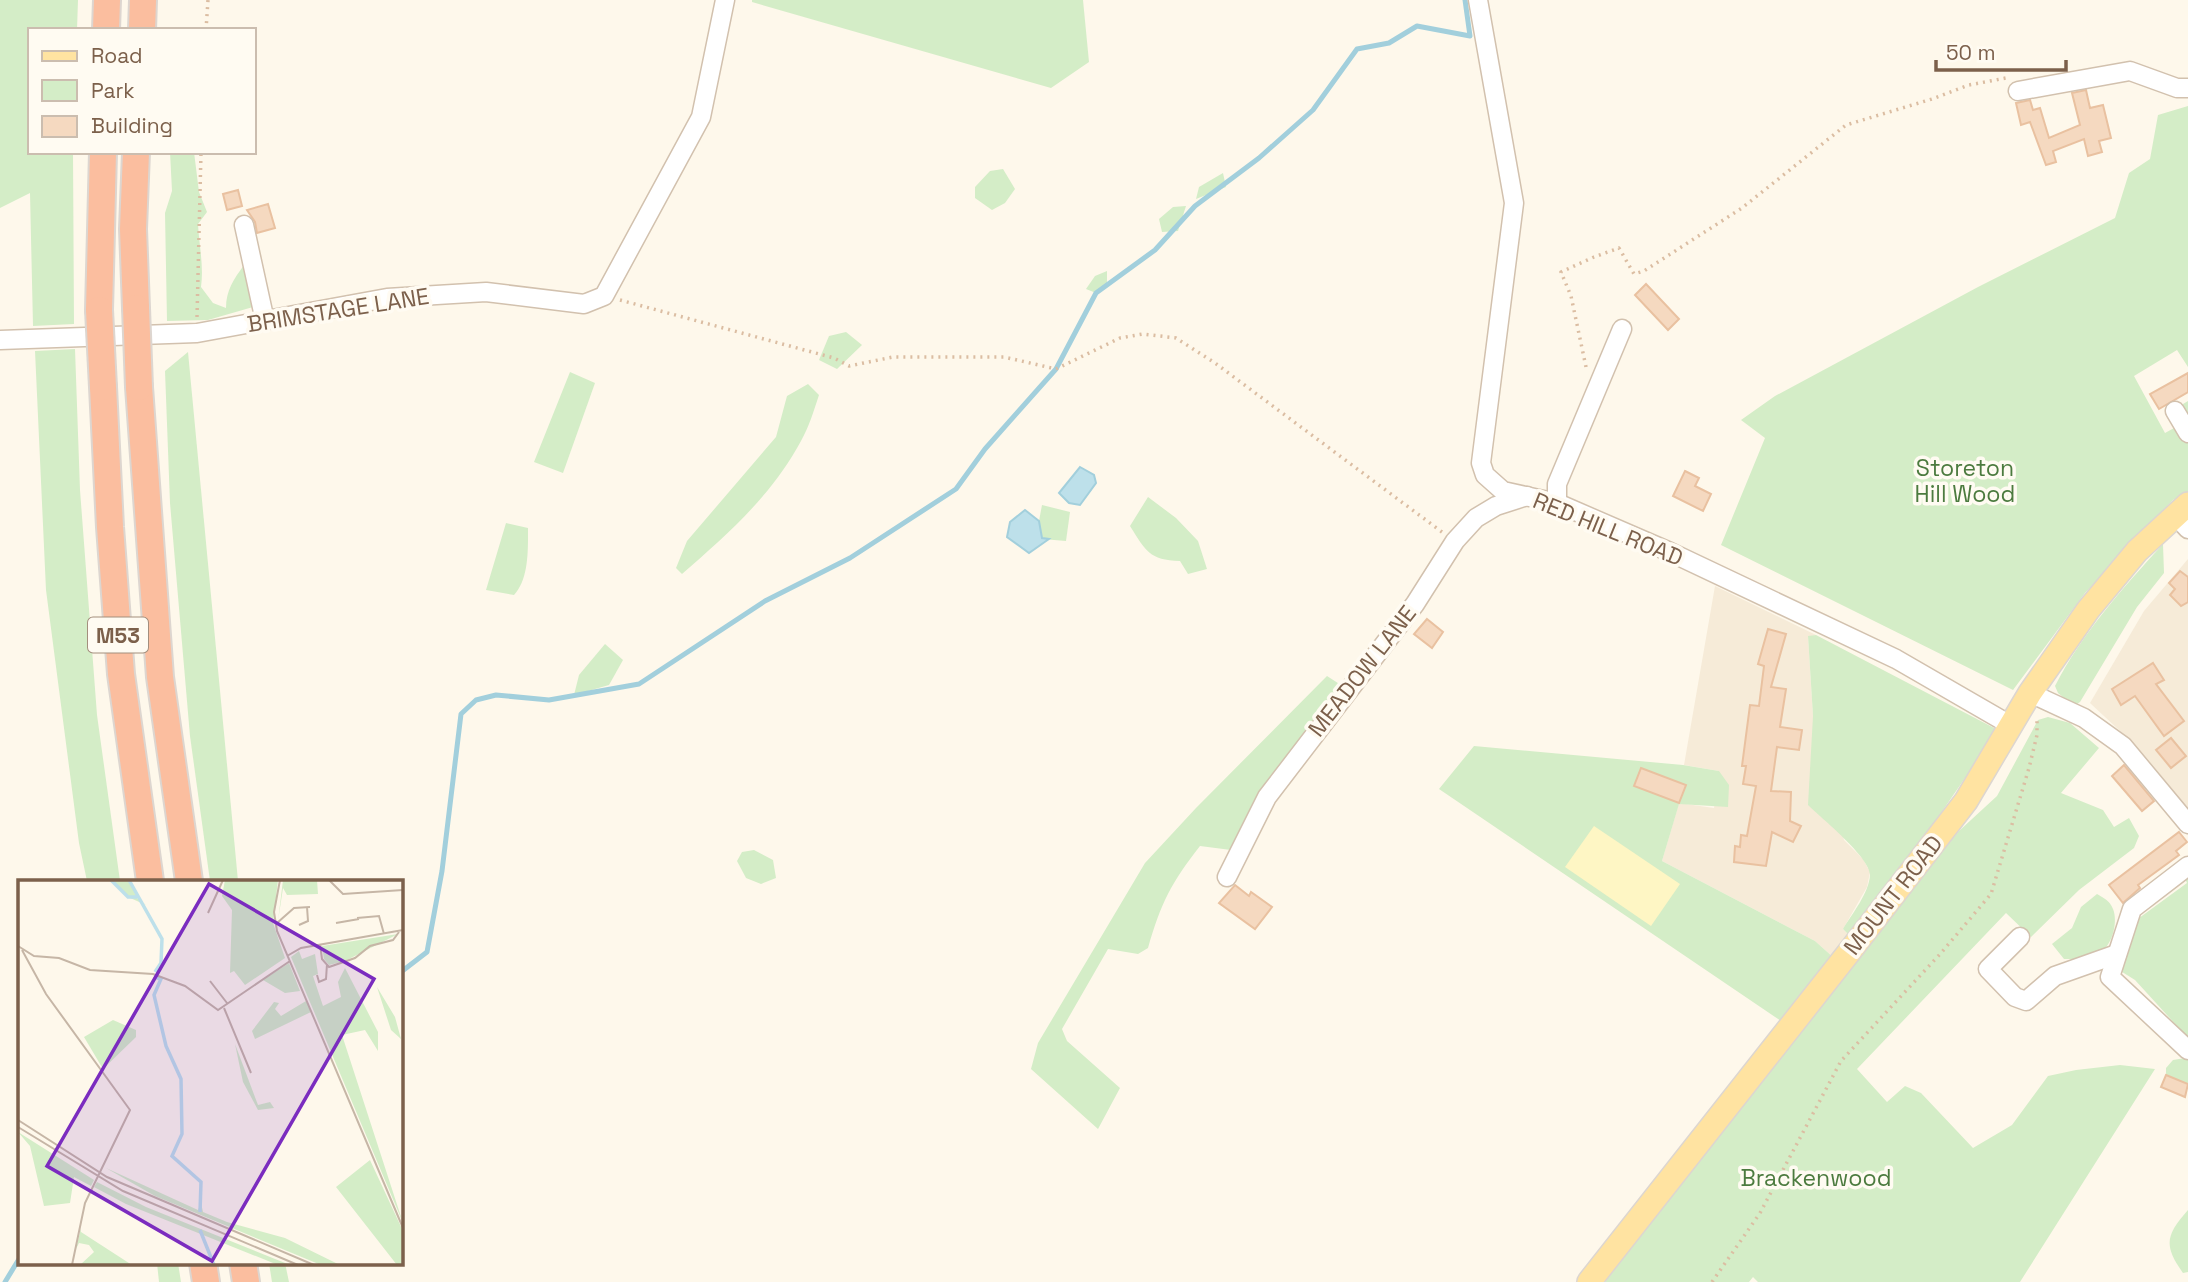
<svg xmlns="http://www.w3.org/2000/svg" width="2188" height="1282" font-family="'Space Grotesk',sans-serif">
	<rect width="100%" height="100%" fill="#fef8eb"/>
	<g fill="#f6ebd8">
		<path d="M2188 559V815L2133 743 2090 703 2144 611Z"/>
		<path d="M1715 586 1816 635 1808 637 1813 716 1844 840 1863 859 1870 872 1867 887 1843 929 1852 938 1834 958 1815 941 1662 861 1679 803 1714 808 1719 771 1684 765Z"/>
	</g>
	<g fill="#d4edc7" fill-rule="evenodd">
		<path d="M0 0H78L77 30H30V152H73L74 324 33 326 30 193 0 208Z"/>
		<path d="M752 0H1083L1089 62 1051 88 752 2Z"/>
		<path d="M2188 106V367L2177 350 2134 376 2165 433 2185 422 2178 407 2188 401V491L2173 500 2085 593 2013 690 1721 545 1765 438 1741 420 1775 396 1978 287 2115 218 2129 173 2150 159 2158 115Z"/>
		<path d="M170 152H194L199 192 207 212 198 224C199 245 204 266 201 287L213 303 226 308C226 290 234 279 244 265L253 307 208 320 167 321 165 213 172 191Z"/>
		<path d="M1003 169 1015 189 1005 203 992 210 975 198V187L990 171Z"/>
		<path d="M1223 173 1226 187 1196 199 1199 187Z"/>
		<path d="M1186 206 1178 231 1162 232 1159 219 1173 207Z"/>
		<path d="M1107 271V283L1096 293 1086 289 1095 276Z"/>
		<path d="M846 332 862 345 837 369 819 360 829 336Z"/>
		<path d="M75 349 80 490 97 715 120 881H87L79 843 46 590 35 351Z"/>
		<path d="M188 352 238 881H210L190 736 170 503 165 371Z"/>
		<path d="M570 372 595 383 563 473 534 462Z"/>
		<path d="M808 384 819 395C814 410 809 427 801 441 772 495 728 534 682 574L676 568 687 541 776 437 787 396Z"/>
		<path d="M1148 497 1176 518 1198 541 1207 569 1188 574 1180 561C1149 560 1146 551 1130 526Z"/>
		<path d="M1042 505 1070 512 1066 541 1042 539 1039 521Z"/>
		<path d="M506 523 528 528C528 550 529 579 514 595L486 590Z"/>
		<path d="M2163 544 2164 573 2137 607 2080 702 2074 706 2058 693 2055 686C2082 633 2123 588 2163 544Z"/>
		<path d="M1816 635 1998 730 1899 874 1852 938 1843 929C1852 914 1869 893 1870 875 1870 857 1821 818 1808 805L1813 716 1808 636Z"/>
		<path d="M605 644 623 660 609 685 574 695 579 675Z"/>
		<path d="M1327 676 1344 687C1302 740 1260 789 1231 850L1200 846C1171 883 1161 903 1148 948L1138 954 1108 949 1062 1029 1067 1041 1120 1088 1098 1129 1031 1069 1038 1043 1145 863 1196 808Z"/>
		<path d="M2048 717 2070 723 2099 748 2061 793 2103 810 2114 827 2129 818 2139 836 2134 848 2079 890 2031 937 2006 913 1857 1069 1887 1102 1905 1086 1921 1093 1973 1148 2012 1125 2048 1076 2076 1070 2120 1065 2155 1069 2020 1282H1758L1753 1277 1749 1282H1605L1926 871 1959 831 1997 796 2038 720Z"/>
		<path d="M1474 746 1683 765 1719 771 1729 785 1728 807 1679 804 1662 861 1815 941 1834 958 1781 1021 1439 789ZM1641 768 1686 785 1679 803 1634 786Z"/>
		<path d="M754 850 773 860 776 878 761 884 746 878 737 861 742 852Z"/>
		<path d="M2188 876V1038L2135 980 2119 970 2135 921 2187 883 2185 879Z"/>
		<path d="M2097 894C2104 898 2110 901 2113 909 2118 921 2113 943 2102 951 2091 960 2078 959 2064 959L2052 944 2072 928 2081 907Z"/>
		<path d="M2185 1058 2188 1060V1084L2166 1075V1068L2173 1060Z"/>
		<path d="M2188 1210V1272L2183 1273C2163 1245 2166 1235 2188 1210Z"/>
		<path d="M157 1263H178L181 1282H159Z"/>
		<path d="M269 1263H285L289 1282H272Z"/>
	</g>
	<path fill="#fef6c4" d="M1594 826 1680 884 1651 926 1565 867Z"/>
	<g fill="#bde0ea" stroke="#a2cfdc" stroke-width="2">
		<path d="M1080 467 1094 475 1096 483 1080 505 1069 503 1059 493Z"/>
		<path d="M1025 510 1039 521 1042 538 1049 539 1029 553 1007 537 1010 522Z"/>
	</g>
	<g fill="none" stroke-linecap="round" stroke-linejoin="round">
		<g stroke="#a2cfdc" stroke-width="5">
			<path d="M401 972 427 952 442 871 461 714 476 700 496 695 549 700 639 684 765 601 850 558 956 489 985 449 1056 369 1096 293 1155 250 1195 206 1259 158 1313 110 1357 49 1389 43 1417 26 1470 36 1465 0"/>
			<path d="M5 1282 19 1259"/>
		</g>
	</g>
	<g fill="#f5d9c0" stroke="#e9c1a0" stroke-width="2">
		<path d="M2086 90 2090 108 2103 105 2111 138 2099 141 2102 152 2088 156 2084 139 2053 151 2056 162 2046 165 2030 122 2021 125 2016 103 2030 100 2033 110 2040 108 2049 138 2080 125 2072 93Z"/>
		<path d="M238 190 242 206 227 210 223 194Z"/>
		<path d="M268 204 275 228 257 233 255 222 247 210Z"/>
		<path d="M1646 284 1679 319 1668 330 1635 295Z"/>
		<path d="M2188 373V392L2159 409 2150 394Z"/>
		<path d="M1685 471 1699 478 1695 486 1711 494 1703 511 1673 496Z"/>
		<path d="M2180 571 2188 577V602L2181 606 2170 595 2175 589 2169 583Z"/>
		<path d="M1427 619 1443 632 1432 648 1414 634Z"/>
		<path d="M1768 629 1786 634 1771 687 1786 689 1780 727 1802 730 1799 750 1777 747 1771 791 1791 792 1790 821 1801 826 1793 842 1772 832 1766 866 1734 862 1735 846 1740 847 1741 835 1747 836 1756 786 1743 784 1746 766H1742L1750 705 1759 706 1764 666 1758 664Z"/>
		<path d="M2153 663 2164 680 2156 684 2184 721 2164 736 2135 696 2121 705 2112 689Z"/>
		<path d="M2171 738 2186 756 2171 768 2156 750Z"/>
		<path d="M2124 765 2154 801 2142 811 2112 776Z"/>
		<path d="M1641 768 1686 785 1679 803 1634 786Z"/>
		<path d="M2179 832 2187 842 2176 851 2179 855 2138 885 2140 888 2123 903 2109 885Z"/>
		<path d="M1235 885 1249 896 1251 892 1272 907 1255 929 1219 903Z"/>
		<path d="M2166 1075 2188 1084 2185 1097 2161 1087Z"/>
	</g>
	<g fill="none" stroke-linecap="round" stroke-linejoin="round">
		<defs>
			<g id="minor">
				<path d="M1478 0 1514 203 1481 463 1485 475 1503 491 1557 503 1670 552 1896 659 2012 726"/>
				<path d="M2018 91 2130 71 2177 88H2188"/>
				<path d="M244 225 265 321"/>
				<path d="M0 340 197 333 387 298 486 292 584 304 604 296 701 117 725 0"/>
				<path d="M2175 411 2188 433"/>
				<path d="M1557 503V484L1622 329"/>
				<path d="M2175 515 2188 529"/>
				<path d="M2030 693 2084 718 2123 746 2188 824"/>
				<path d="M2188 866 2132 909 2110 977 2188 1050"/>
				<path d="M1227 877 1267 797 1415 604 1455 541 1476 518 1496 506 1527 496"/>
				<path d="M2020 937 1988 969 2015 997 2026 1001 2055 976 2117 954"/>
			</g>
			<path id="major" d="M1589 1282 1850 951 1966 801 2030 693 2088 610 2137 551 2188 504"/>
			<g id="highway">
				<path d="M106 30 107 0"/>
				<path d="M142 30 143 0"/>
				<path d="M136 152 133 229 136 308"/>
				<path d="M99 310 103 152"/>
				<path d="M103 387 110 527 121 674 150 881"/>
				<path d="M139 387 160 677 189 881"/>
				<path d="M203 1263 206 1282"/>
				<path d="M243 1263 246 1282"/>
			</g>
		</defs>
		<use href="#minor" stroke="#d2c1ae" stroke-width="21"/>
		<use href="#major" stroke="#ddd6d0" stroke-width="26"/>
		<use href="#highway" stroke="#ddd6d0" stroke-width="30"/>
		<g stroke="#dbbda2" stroke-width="3.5" stroke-dasharray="2 5" stroke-linecap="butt">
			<path d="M206 30 208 0"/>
			<path d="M620 300 834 358 849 366 893 357H1004L1056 369 1120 338 1143 334 1176 338 1215 363 1442 532"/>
			<path d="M197 317 201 152"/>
			<path d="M1586 367 1571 296 1561 272 1594 257 1619 248 1634 274 1644 271 1742 208 1846 125 1932 99 1969 85 2006 78"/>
			<path d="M1712 1282 1760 1213 1841 1061 1941 953 1991 894 2029 768 2037 735V719"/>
		</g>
		<use href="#minor" stroke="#fff" stroke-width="18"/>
		<use href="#major" stroke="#ffe3a1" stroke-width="23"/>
		<use href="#highway" stroke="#fbbe9f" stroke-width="26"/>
		<defs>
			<g id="highway-bridge">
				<path d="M136 308 139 387"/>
				<path d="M99 310 103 387"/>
			</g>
		</defs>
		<use href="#highway-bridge" stroke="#ddd6d0" stroke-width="30" stroke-linecap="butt"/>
		<use href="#highway-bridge" stroke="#fbbe9f" stroke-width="26"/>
	</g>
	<g text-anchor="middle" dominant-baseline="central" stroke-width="7" stroke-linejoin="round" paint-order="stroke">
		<rect fill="#fffbf2" stroke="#a38e7d" stroke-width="2" x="88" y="617.5" width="60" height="35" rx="5"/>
		<g font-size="21" font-weight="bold" fill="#7c604b">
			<text x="118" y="635">M53</text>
		</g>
		<g font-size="23" fill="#7c604b" stroke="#fffbf2">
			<text transform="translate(338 310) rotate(-9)">BRIMSTAGE LANE</text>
			<text transform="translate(1608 529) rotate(22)">RED HILL ROAD</text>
			<text transform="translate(1362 671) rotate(-52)">MEADOW LANE</text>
			<text transform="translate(1893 895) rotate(-52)">MOUNT ROAD</text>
		</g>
		<g font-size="23" fill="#4c7b3f" stroke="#fffbf2">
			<text x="1965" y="468">Storeton<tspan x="1965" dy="26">Hill Wood</tspan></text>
			<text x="1816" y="1178">Brackenwood</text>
		</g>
	</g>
	<g transform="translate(18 880)">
		<rect width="385" height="385" fill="#fef8eb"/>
		<path d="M111 0 120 19 128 25 110 17 94 1ZM207 0H260L255 43 267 78 227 105 216 91 212 93 214 30 204 16ZM265 0H299L300 14 269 15 265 8 260 41ZM380 54 327 81 311 85 306 79 304 66ZM281 71 284 79 297 74 300 94 295 96 305 126 323 117 320 102 327 88 360 152V171L347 150 324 155 385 343 273 77ZM271 83 282 111 267 113 245 100ZM359 107 377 137 383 159 373 150ZM288 121 293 132 237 159 234 151 256 122 261 123 257 129 263 136ZM95 140 118 150V157L85 189 66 157ZM217 164 240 225 252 222 256 228 240 230 225 202ZM0 252 76 300 73 306 56 297 52 323 26 326 12 266ZM352 280 385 351V385H379L318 307ZM88 288 180 330 183 323 185 332 209 342 267 358 322 385H303L137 316ZM79 302 128 327 272 385H260L108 324 76 307ZM63 348V352L114 385H62L76 372 71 365 61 363 58 369Z" fill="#d4edc7"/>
		<path fill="none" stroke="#bde0ea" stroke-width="3.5" d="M93 0 110 17H119M111 0 144 59 143 83 137 92M136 97 143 99 136 115 148 166 163 199 164 254 154 276 183 302 182 332M182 350 196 385"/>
		<path fill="none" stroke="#c6b6a6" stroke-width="2" d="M262 0 256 32 259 51 385 348M311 0 325 14 385 10M190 33 205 0M339 38 361 36 366 54M259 43 276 28 292 27M318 43 341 39M281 45 290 41 289 27M302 64 304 79 311 87 337 78 352 66 375 60 381 52M0 66 16 76 41 78 72 90 135 94 167 106 200 130 272 81M4 70 28 114 112 230 67 323 54 385M269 76 283 68 385 50M299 95 301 102 308 99 309 84M192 101 209 123M206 128 233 193M0 240 89 297 296 385M0 247 105 311 280 385"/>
		<path fill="#7b2cbf" fill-opacity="0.15" stroke="#7b2cbf" stroke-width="3.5" d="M191 4 356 99 194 381 29 286Z"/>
		<rect width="385" height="385" fill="none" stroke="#7c604b" stroke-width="3.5"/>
	</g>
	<rect x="28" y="28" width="228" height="126" fill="#fffbf2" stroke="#cbbdaf" stroke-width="2"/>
	<rect x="42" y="51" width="35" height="10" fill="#ffe3a1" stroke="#cbbdaf" stroke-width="2"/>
	<text x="91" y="63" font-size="21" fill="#7c604b">Road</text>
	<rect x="42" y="80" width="35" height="21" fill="#d4edc7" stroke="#cbbdaf" stroke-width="2"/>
	<text x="91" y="98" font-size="21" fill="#7c604b">Park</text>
	<rect x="42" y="116" width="35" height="21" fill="#f5d9c0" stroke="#cbbdaf" stroke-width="2"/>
	<text x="91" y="133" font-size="21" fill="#7c604b">Building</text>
	<path d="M1936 60v10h130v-10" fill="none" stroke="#7c604b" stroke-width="3.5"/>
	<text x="1946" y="60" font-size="21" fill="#7c604b" stroke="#fffbf2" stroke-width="5" paint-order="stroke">50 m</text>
</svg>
